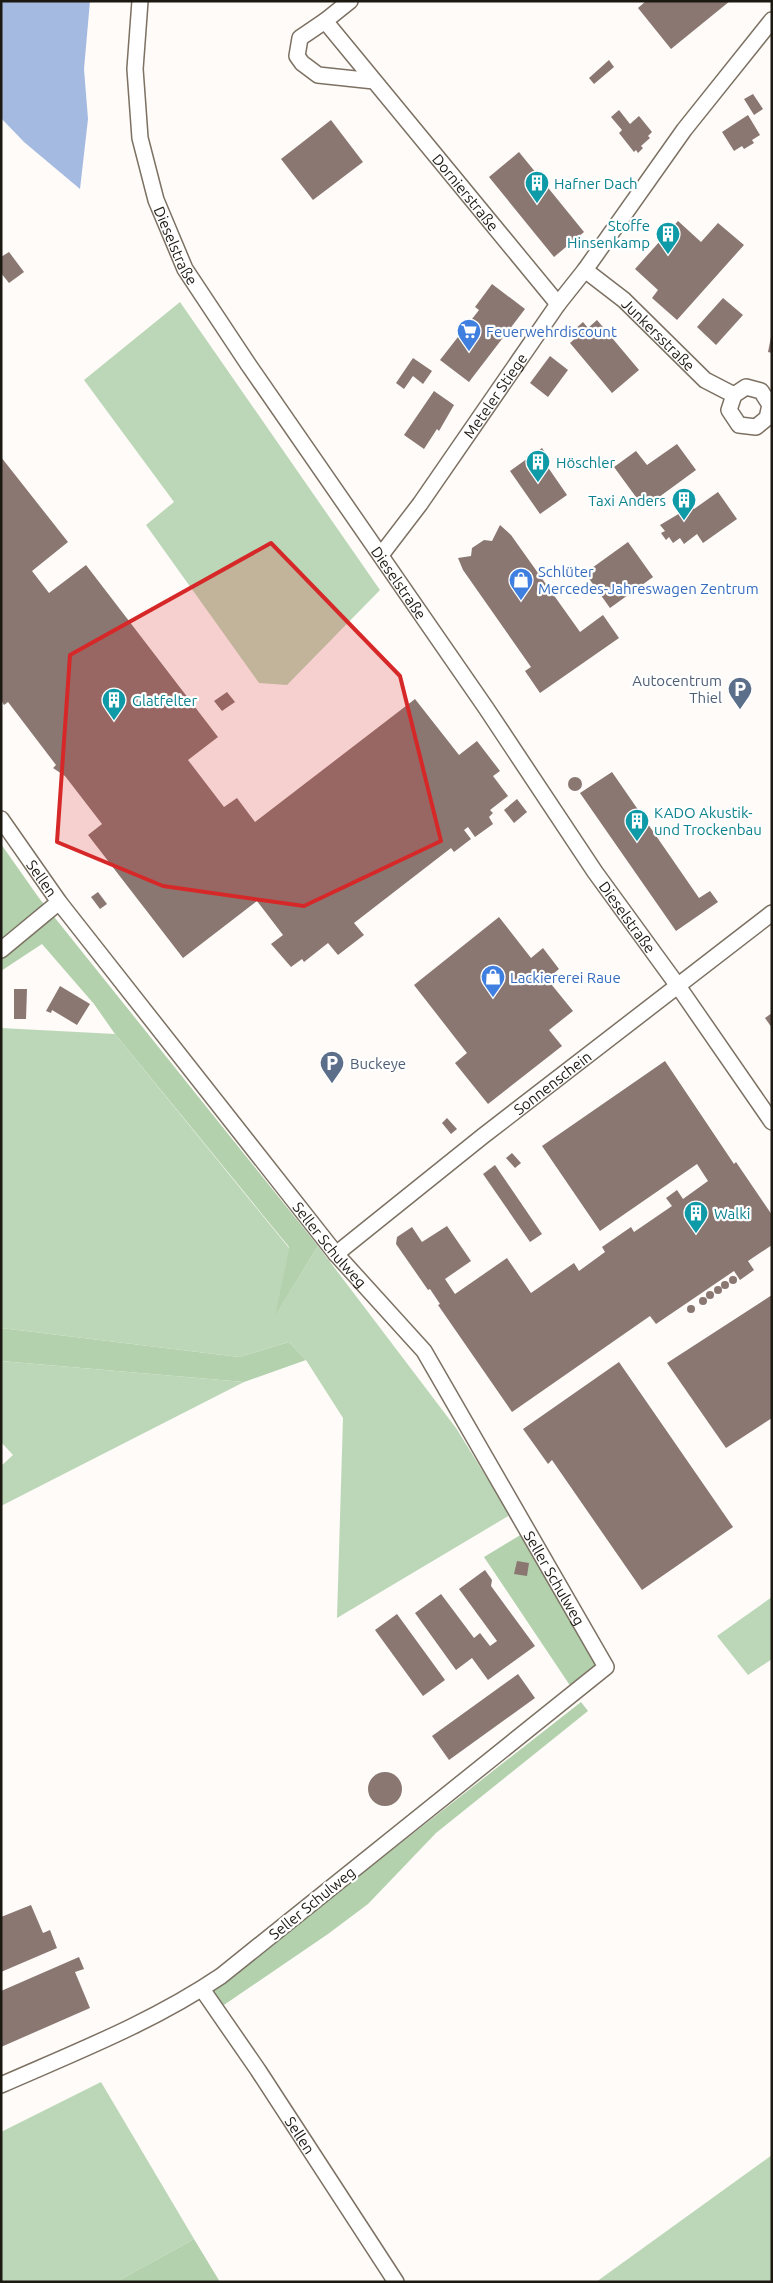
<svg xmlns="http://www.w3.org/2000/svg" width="773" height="2283" font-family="Ubuntu,sans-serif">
	<rect width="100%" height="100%" fill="#fefbf8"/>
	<g fill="#bcd7b7">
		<path d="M180 302 380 590 287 685 259 683 146 525 174 502 84 380Z"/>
		<path d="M1 1028 115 1034 289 1248 276 1314 318 1246 456 1428 510 1515 337 1618 343 1418 306 1360 289 1342 239 1357 1 1328Z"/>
		<path d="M1 1361 244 1382 1 1506V1466L13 1455 1 1442Z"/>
		<path d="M772 1597V1659L748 1675 717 1636Z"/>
		<path d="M101 2082 194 2239 116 2282H1V2132Z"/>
		<path d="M772 2155V2282H596Z"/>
	</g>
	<g fill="#b3d1ad">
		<path d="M1 844 39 898 318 1246 275 1316 289 1247 115 1034 94 1004 42 944 1 971Z"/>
		<path d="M1 1328 239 1357 289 1342 306 1360 244 1382 1 1361Z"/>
		<path d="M522 1534 596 1666 571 1687 484 1557Z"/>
		<path d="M581 1702 588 1711 436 1833 368 1904 328 1934 221 2007 212 1991Z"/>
		<path d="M194 2239 220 2282H116Z"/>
	</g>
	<path fill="#a4bae0" d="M1 1H90L84 69 88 119 80 189 24 142 1 118Z"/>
	<g fill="#8a7772">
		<path d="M646 1H730L671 49 638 8Z"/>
		<path d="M609 60 614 67 594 84 589 78Z"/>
		<path d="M753 94 763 109 754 115 744 99Z"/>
		<path d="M619 110 630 124 639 116 652 132 648 136 650 138 641 146 643 148 638 153 636 150 634 152 619 133 622 130 611 117Z"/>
		<path d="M748 115 760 135 752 140 754 143 744 149 742 146 734 151 722 132Z"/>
		<path d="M331 120 363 162 313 200 281 159Z"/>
		<path d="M519 152 584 232 554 257 489 177Z"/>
		<path d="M678 221 701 242 718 223 744 245 677 320 652 298 658 290 635 269Z"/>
		<path d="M9 252 24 272 9 283 1 273V257Z"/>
		<path d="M492 284 525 309 469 382 440 360 479 310 475 307Z"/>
		<path d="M723 298 743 315 716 345 697 327Z"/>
		<path d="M597 320 639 370 612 393 570 343 579 335 574 330 583 322 588 328Z"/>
		<path d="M771 337H772V353L768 352Z"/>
		<path d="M550 356 568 370 548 397 530 383Z"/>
		<path d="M413 358 432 371 423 384 413 376 404 389 396 383Z"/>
		<path d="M434 391 454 405 439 431 437 429 424 449 404 435Z"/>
		<path d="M677 444 696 470 644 508 614 467 636 451 647 465Z"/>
		<path d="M542 448 550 460 545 463 567 495 540 514 510 471Z"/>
		<path d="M1 457 68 542 32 571 49 593 86 565 218 737 188 760 224 807 237 798 255 822 415 699 459 755 477 741 500 771 493 776 508 796 490 810 493 813 489 817 493 824 475 837 468 827 464 830 471 839 454 852 451 848 354 923 364 935 338 955 328 943 304 962 302 959 291 967 271 944 283 935 257 901 183 958 88 835 102 824 65 776 53 768 56 765 8 702 4 705 1 700Z"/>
		<path d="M718 492 737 519 703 543 697 534 684 544 680 538 673 543 669 537 666 540 661 533 665 531 660 525 692 506 694 509Z"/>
		<path d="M500 525 511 535 580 632 603 615 619 638 540 693 525 671 531 667 463 570 458 558 471 556 472 548 484 540 492 541Z"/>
		<path d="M628 542 653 577 610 608 585 573Z"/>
		<path d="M227 692 235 702 222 711 214 701Z"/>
		<path d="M612 772 699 898 710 891 718 902 676 931 580 793Z"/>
		<circle cx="575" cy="784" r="7"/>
		<path d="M517 799 527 812 514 823 504 810Z"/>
		<path d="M98 892 107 904 100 909 91 897Z"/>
		<path d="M499 917 531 958 543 948 559 969 547 979 573 1011 549 1030 562 1046 488 1104 455 1063 467 1053 414 985Z"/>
		<path d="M60 986 90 1004 77 1025 52 1010 51 1013 46 1011Z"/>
		<path d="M14 989H27L26 1019H14Z"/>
		<path d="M772 1013V1028L765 1018Z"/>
		<path d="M665 1061 734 1164 736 1162 772 1215V1245L748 1261 754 1270 740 1280 734 1271 656 1324 650 1316 512 1412 438 1305 440 1304 430 1289 428 1290 396 1244 397 1237 412 1227 422 1242 447 1226 471 1261 445 1279 455 1294 507 1258 531 1293 574 1263 579 1271 605 1252 602 1247 631 1227 634 1232 672 1206 666 1198 677 1190 683 1199 708 1181 697 1164 600 1231 542 1146Z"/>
		<path d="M447 1118 457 1129 451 1134 442 1123Z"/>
		<path d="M512 1153 521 1163 515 1168 506 1158Z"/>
		<path d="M495 1165 542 1234 530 1242 483 1174Z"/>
		<circle cx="733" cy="1280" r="4"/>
		<circle cx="725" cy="1285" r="4"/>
		<circle cx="718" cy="1290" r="4"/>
		<circle cx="710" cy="1295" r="4"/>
		<path d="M772 1295V1418L726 1448 667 1363Z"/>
		<circle cx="703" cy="1301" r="4"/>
		<circle cx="691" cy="1309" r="4"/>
		<path d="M619 1362 733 1527 642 1590 552 1460 548 1464 523 1429Z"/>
		<path d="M517 1561 529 1563 527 1576 514 1574Z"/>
		<path d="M485 1570 492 1580 491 1586 535 1646 488 1680 472 1658 456 1670 415 1613 441 1594 474 1638 480 1633 490 1646 497 1641 459 1589Z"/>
		<path d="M397 1614 445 1680 423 1696 375 1630Z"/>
		<path d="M518 1674 535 1698 449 1760 432 1736Z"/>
		<circle cx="385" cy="1789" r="17"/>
		<path d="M31 1905 43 1933 50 1930 57 1948 1 1972V1917Z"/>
		<path d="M79 1957 84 1969 75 1972 90 2008 1 2047V1991Z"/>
	</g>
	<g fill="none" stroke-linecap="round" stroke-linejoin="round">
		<defs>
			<g id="street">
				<path id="s1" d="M140 1 135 69 140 138 156 200 185 269 248 364 486 708 595 872 678 986 772 1122"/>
				<path d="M325 21 350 1"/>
				<path id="s2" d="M374 81 318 75 302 63 297 56 300 38 325 21 558 304"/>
				<path id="s3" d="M585 270 624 300 705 380 734 395 729 410 739 425 756 427 767 418 770 405 761 391 746 387 734 395"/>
				<path id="s4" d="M381 555 420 504 558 304 585 270 684 130 772 20"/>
				<path id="s5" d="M1 819 59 902 336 1254 424 1351 606 1667 221 1976C153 2022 76 2052 1 2085"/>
				<path d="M1 950 59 902"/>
				<path id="s6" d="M336 1254 483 1136 772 913"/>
				<path id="s7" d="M202 1989 258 2070 396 2282"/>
			</g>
		</defs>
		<use href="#street" stroke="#7c7163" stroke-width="18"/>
		<use href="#street" stroke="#fff" stroke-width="15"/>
	</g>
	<path fill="#d62828" fill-opacity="0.2" stroke="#d62828" stroke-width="4" stroke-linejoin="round" d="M271 543 400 676 441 841 304 906 163 886 57 842 70 655Z"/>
	<defs>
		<symbol id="building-pin" viewBox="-11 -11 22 30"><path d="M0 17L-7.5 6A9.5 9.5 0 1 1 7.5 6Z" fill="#0f9aa8" stroke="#fff"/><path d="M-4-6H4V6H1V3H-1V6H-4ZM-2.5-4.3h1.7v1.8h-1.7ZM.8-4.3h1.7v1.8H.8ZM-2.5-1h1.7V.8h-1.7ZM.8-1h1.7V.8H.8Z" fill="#fff"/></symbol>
		<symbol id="supermarket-pin" viewBox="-11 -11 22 30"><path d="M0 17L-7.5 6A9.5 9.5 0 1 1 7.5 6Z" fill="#3f7fe0" stroke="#fff"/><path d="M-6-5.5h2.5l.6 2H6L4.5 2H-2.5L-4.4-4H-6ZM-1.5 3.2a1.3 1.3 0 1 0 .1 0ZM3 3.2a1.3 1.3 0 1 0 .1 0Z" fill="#fff"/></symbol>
		<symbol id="shop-pin" viewBox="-11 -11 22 30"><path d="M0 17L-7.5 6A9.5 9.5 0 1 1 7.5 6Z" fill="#3f7fe0" stroke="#fff"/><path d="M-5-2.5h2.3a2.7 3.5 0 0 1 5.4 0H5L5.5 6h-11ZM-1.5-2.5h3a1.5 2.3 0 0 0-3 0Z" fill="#fff"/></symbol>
		<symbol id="parking-pin" viewBox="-11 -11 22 30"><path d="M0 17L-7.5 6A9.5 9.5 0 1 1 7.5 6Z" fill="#5c6f8a" stroke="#fff"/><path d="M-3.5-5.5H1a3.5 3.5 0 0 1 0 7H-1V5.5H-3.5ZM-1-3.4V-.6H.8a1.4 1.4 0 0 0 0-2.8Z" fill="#fff"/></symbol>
	</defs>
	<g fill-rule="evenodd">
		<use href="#building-pin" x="523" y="169" width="28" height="38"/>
		<use href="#building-pin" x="654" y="220" width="28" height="38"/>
		<use href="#supermarket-pin" x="455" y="317" width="28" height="38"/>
		<use href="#building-pin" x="524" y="448" width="28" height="38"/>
		<use href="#building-pin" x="670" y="486" width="28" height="38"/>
		<use href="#shop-pin" x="507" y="566" width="28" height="38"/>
		<use href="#parking-pin" x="726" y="675" width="28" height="38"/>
		<use href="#building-pin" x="100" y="686" width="28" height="38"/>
		<use href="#building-pin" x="623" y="807" width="28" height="38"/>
		<use href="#shop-pin" x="479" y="963" width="28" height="38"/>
		<use href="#parking-pin" x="318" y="1049" width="28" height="38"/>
		<use href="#building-pin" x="682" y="1199" width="28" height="38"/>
	</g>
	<g text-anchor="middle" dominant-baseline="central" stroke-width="4.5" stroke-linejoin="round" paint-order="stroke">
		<g font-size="15" fill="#0d838f" stroke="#fff" text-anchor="start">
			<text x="554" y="183">Hafner Dach</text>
			<text x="650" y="225" text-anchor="end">Stoffe<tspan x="650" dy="17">Hinsenkamp</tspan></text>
			<text x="556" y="462">Höschler</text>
			<text x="666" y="500" text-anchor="end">Taxi Anders</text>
			<text x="132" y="700">Glatfelter</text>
			<text x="654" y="812">KADO Akustik-<tspan x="654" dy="17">und Trockenbau</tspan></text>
			<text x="714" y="1213">Walki</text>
		</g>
		<g font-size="15" fill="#1c1812" stroke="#fff">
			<text stroke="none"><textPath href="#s2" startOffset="355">Dornierstraße</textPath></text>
			<text stroke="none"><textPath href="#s1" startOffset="251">Dieselstraße</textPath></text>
			<text stroke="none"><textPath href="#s3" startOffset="98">Junkersstraße</textPath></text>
			<text stroke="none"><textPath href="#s4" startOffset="196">Meteler Stiege</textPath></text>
			<text stroke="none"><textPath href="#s1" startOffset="656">Dieselstraße</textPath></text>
			<text stroke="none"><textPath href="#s5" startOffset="72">Sellen</textPath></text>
			<text stroke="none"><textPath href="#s1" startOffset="1061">Dieselstraße</textPath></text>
			<text stroke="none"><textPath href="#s6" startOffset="276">Sonnenschein</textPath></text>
			<text stroke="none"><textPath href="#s5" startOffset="538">Seller Schulweg</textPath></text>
			<text stroke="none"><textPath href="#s5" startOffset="942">Seller Schulweg</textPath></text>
			<text transform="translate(312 1903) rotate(-39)">Seller Schulweg</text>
			<text stroke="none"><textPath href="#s7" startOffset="176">Sellen</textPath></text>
		</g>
		<g font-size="15" fill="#366cbe" stroke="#fff" text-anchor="start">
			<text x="486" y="331">Feuerwehrdiscount</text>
			<text x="538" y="571">Schlüter<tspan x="538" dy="17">Mercedes-Jahreswagen Zentrum</tspan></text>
			<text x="510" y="977">Lackiererei Raue</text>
		</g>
		<g font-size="15" fill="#4e5e75" stroke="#fff" text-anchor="end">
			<text x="722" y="680">Autocentrum<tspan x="722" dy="17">Thiel</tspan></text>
			<text x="350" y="1063" text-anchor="start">Buckeye</text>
		</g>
	</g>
	<rect width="773" height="2283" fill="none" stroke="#1c1812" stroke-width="5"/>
</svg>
